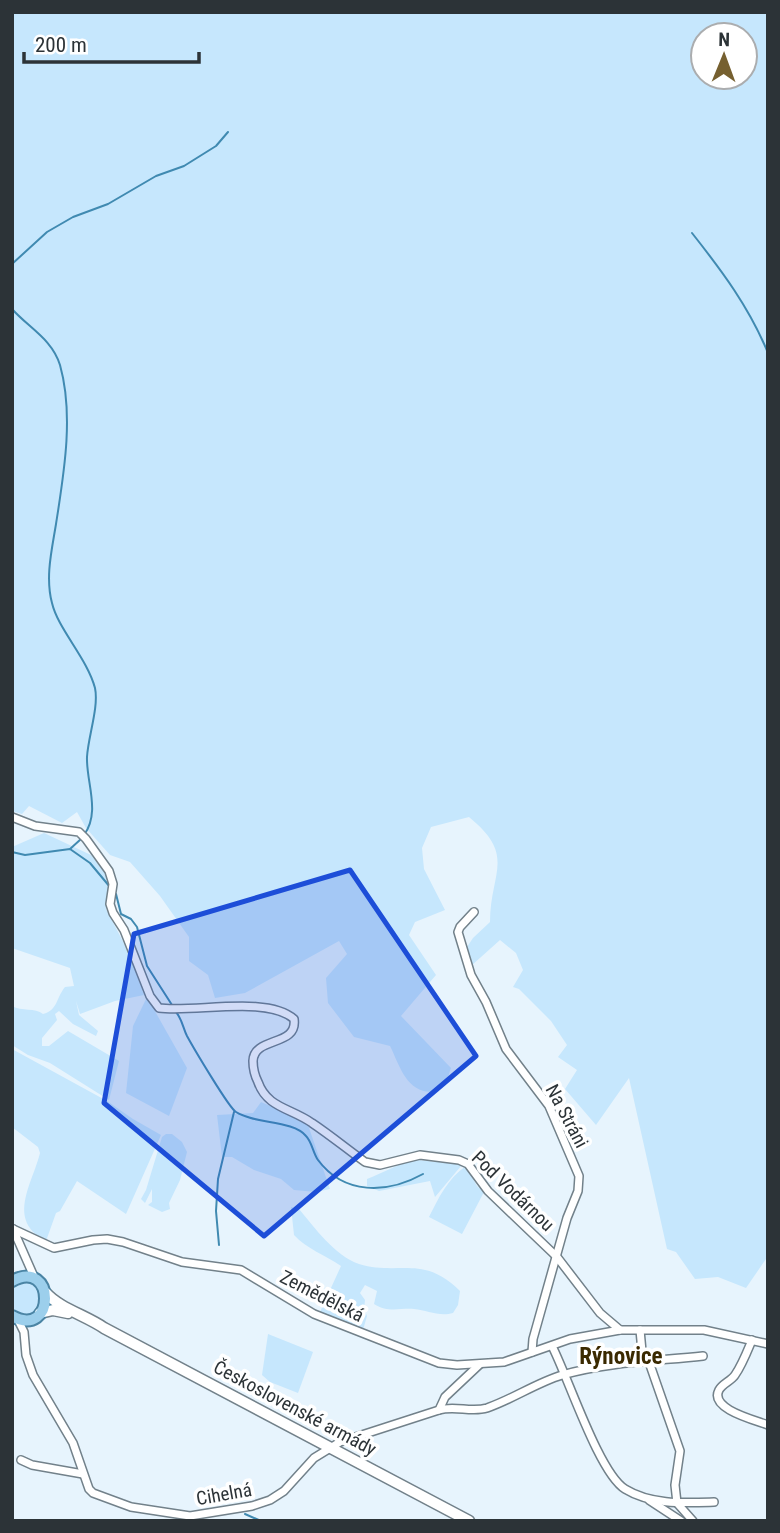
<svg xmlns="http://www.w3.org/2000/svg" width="780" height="1533" font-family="'Roboto Condensed',sans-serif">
	<rect width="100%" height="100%" fill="#e7f4fd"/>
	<g fill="#c6e7fd" fill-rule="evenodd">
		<path d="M12 12H768V1256L746 1288 718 1277 695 1279 676 1252 667 1249 629 1078 596 1125 565 1089 577 1070 558 1057 567 1045 551 1021 519 989 513 987 523 970 516 953 500 940 471 966 467 947 473 938 490 922C490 872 517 856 469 817L431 827 422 848 424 869 445 910 415 922 409 935 436 975 401 1016 451 1068C449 1073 448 1080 445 1084 433 1099 414 1090 406 1078 399 1068 395 1056 390 1046L354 1037 328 1003 326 978 347 954 339 941 245 993 215 998 208 975 189 961V937L160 896 130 862 110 855 86 828 77 812 62 823 29 806 22 814 12 811ZM703 35H745V77H703Z"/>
		<path d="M44 833 91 855 109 878 106 909 129 953 144 995 115 1001 80 1014 76 1001 79 1015 98 1031 96 1036 73 1024 59 1011 55 1014 57 1020 42 1038V1046H49L68 1031 119 1061 109 1100 50 1063 28 1055 12 1045V1006C22 1012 35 1007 43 1014 58 1010 56 998 65 987L74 986 70 968 12 948V847Z"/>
		<path d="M147 997 187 1068 169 1116 126 1093 133 1026Z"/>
		<path d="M12 1049 107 1101 133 1119 161 1135 126 1214 77 1181 60 1211 56 1213 46 1241C6 1220 32 1185 40 1153L38 1147 12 1127Z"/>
		<path d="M261 1102 307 1122 330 1189 316 1192 294 1190 281 1179 254 1170 232 1157H222L217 1115 253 1113Z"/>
		<path d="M166 1134H172L182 1142 187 1152 180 1180 169 1203 170 1209 162 1212 148 1205 152 1202V1189L145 1203 141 1199 146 1190 162 1137Z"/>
		<path d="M417 1160 459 1164 461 1166 435 1197 430 1181 379 1191 367 1186V1179L372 1177 401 1164Z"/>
		<path d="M466 1166 477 1186 484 1192 462 1234 429 1217C438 1199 448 1178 466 1166Z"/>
		<path d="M291 1207 299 1209C314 1227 335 1256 359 1264 399 1276 423 1254 460 1291L458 1305 453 1313C439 1317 427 1310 414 1309 399 1308 388 1313 374 1304L377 1291 365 1285 360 1293 365 1300 364 1309 367 1316 363 1330 320 1312 341 1266C325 1255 307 1249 294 1235Z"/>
		<circle cx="26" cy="1298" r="16"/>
		<path d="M268 1334 313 1352 298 1393 270 1382 262 1375Z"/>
	</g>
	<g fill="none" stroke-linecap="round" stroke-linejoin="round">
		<g stroke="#408ab1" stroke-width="2">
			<path d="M692 233C722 271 749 307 768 353"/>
			<path d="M12 264 47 232 73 217 108 204 156 176 184 166 216 146 228 132"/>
			<path d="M12 309C29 328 52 339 60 365 74 415 64 473 56 524 52 549 45 577 52 603 58 629 87 658 95 688 99 707 88 737 87 757 86 782 101 812 84 835"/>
			<path d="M70 849 81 839"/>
			<path d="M12 852 25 855 70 849 90 863 110 887"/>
			<path d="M116 894 121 914 131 919 137 927 147 966 172 1005"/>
			<path d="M176 1012C182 1019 183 1028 187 1036 193 1047 229 1108 236 1112 254 1124 293 1120 306 1136 312 1142 313 1153 318 1160 344 1195 387 1194 423 1174"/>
			<path d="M219 1245 216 1211 218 1179 234 1112"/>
			<path d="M245 1514 261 1521"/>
		</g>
		<defs>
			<g id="street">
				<path d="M12 817 35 826 79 832 86 839 109 871 113 884 110 904 113 913 124 930 150 996 159 1008C194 1013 267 995 294 1019 298 1047 254 1036 253 1061 253 1068 255 1076 258 1082 267 1108 291 1108 312 1123 330 1135 347 1149 365 1162L380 1165 420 1155 459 1160 468 1164 488 1191 557 1257 600 1313 620 1330"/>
				<path d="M474 912 460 927 458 932 471 975 486 1002 506 1049 549 1106 579 1176 578 1191 567 1218 533 1339 532 1352"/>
				<path d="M13 1229 54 1248 93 1240 107 1239 123 1242 182 1262 241 1270 314 1314 439 1363 457 1365 504 1362 570 1339 620 1330H704L768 1344"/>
				<path d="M13 1229 35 1279"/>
				<path d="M17 1318 24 1332 26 1355 33 1375 73 1443 89 1489 93 1493 131 1507 190 1516 252 1506 270 1500 284 1491 314 1458 340 1442 439 1410 445 1397 480 1364"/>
				<path d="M640 1330 643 1362"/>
				<path d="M752 1340C747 1352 742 1365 735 1375 731 1381 722 1384 719 1390 709 1409 755 1420 768 1425"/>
				<path d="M552 1346C568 1377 599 1473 625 1489 651 1505 684 1503 714 1502"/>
				<path d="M649 1362 680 1451 675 1485 677 1503 693 1521"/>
				<path d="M439 1410C455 1405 471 1413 487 1408 513 1399 536 1383 562 1375 607 1362 657 1361 703 1356"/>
				<path d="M21 1460 32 1465 83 1474"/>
				<path d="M649 1500 681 1521"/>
			</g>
			<g id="secondary">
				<path d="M46 1293C59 1308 87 1316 104 1328L469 1521"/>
				<path d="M40 1313 53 1310 68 1313"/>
			</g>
			<path id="primary" d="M12 1281C56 1257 56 1340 12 1316"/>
		</defs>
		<use href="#street" stroke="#72818a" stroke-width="10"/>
		<use href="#secondary" stroke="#72818a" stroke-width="13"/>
		<use href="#primary" stroke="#4a84a4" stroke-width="14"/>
		<use href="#street" stroke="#fff" stroke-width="7"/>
		<use href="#secondary" stroke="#fff" stroke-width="10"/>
		<use href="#primary" stroke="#9ccfec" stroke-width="10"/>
	</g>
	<path fill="#1d4ed8" fill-opacity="0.2" stroke="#1d4ed8" stroke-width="5" stroke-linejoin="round" d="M350 870 476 1056 264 1236 104 1103 134 934Z"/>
	<g text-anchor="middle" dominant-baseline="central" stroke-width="7" stroke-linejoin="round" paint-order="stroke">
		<g font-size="19" fill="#2c3337" stroke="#fff">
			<text transform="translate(567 1116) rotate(62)">Na Stráni</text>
			<text transform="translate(513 1191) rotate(44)">Pod Vodárnou</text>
			<text transform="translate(322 1296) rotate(27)">Zemědělská</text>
			<text transform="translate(295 1408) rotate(28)">Československé armády</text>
			<text transform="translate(224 1494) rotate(-10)">Cihelná</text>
		</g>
		<g font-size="23" font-weight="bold" fill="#3a2900" stroke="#fff">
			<text x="621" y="1356">Rýnovice</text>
		</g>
	</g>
	<rect width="780" height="1533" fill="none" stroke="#2c3337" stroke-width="28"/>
	<g transform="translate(724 56) rotate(1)"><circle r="33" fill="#ffffff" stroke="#abadaf" stroke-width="2"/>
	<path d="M0-5L12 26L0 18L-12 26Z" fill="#766030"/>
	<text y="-10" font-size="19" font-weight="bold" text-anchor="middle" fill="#2c3337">N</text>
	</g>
	<path d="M24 52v10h175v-10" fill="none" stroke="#2c3337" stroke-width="3.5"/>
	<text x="35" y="52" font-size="21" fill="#2c3337" stroke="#ffffff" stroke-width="5" paint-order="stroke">200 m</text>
</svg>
